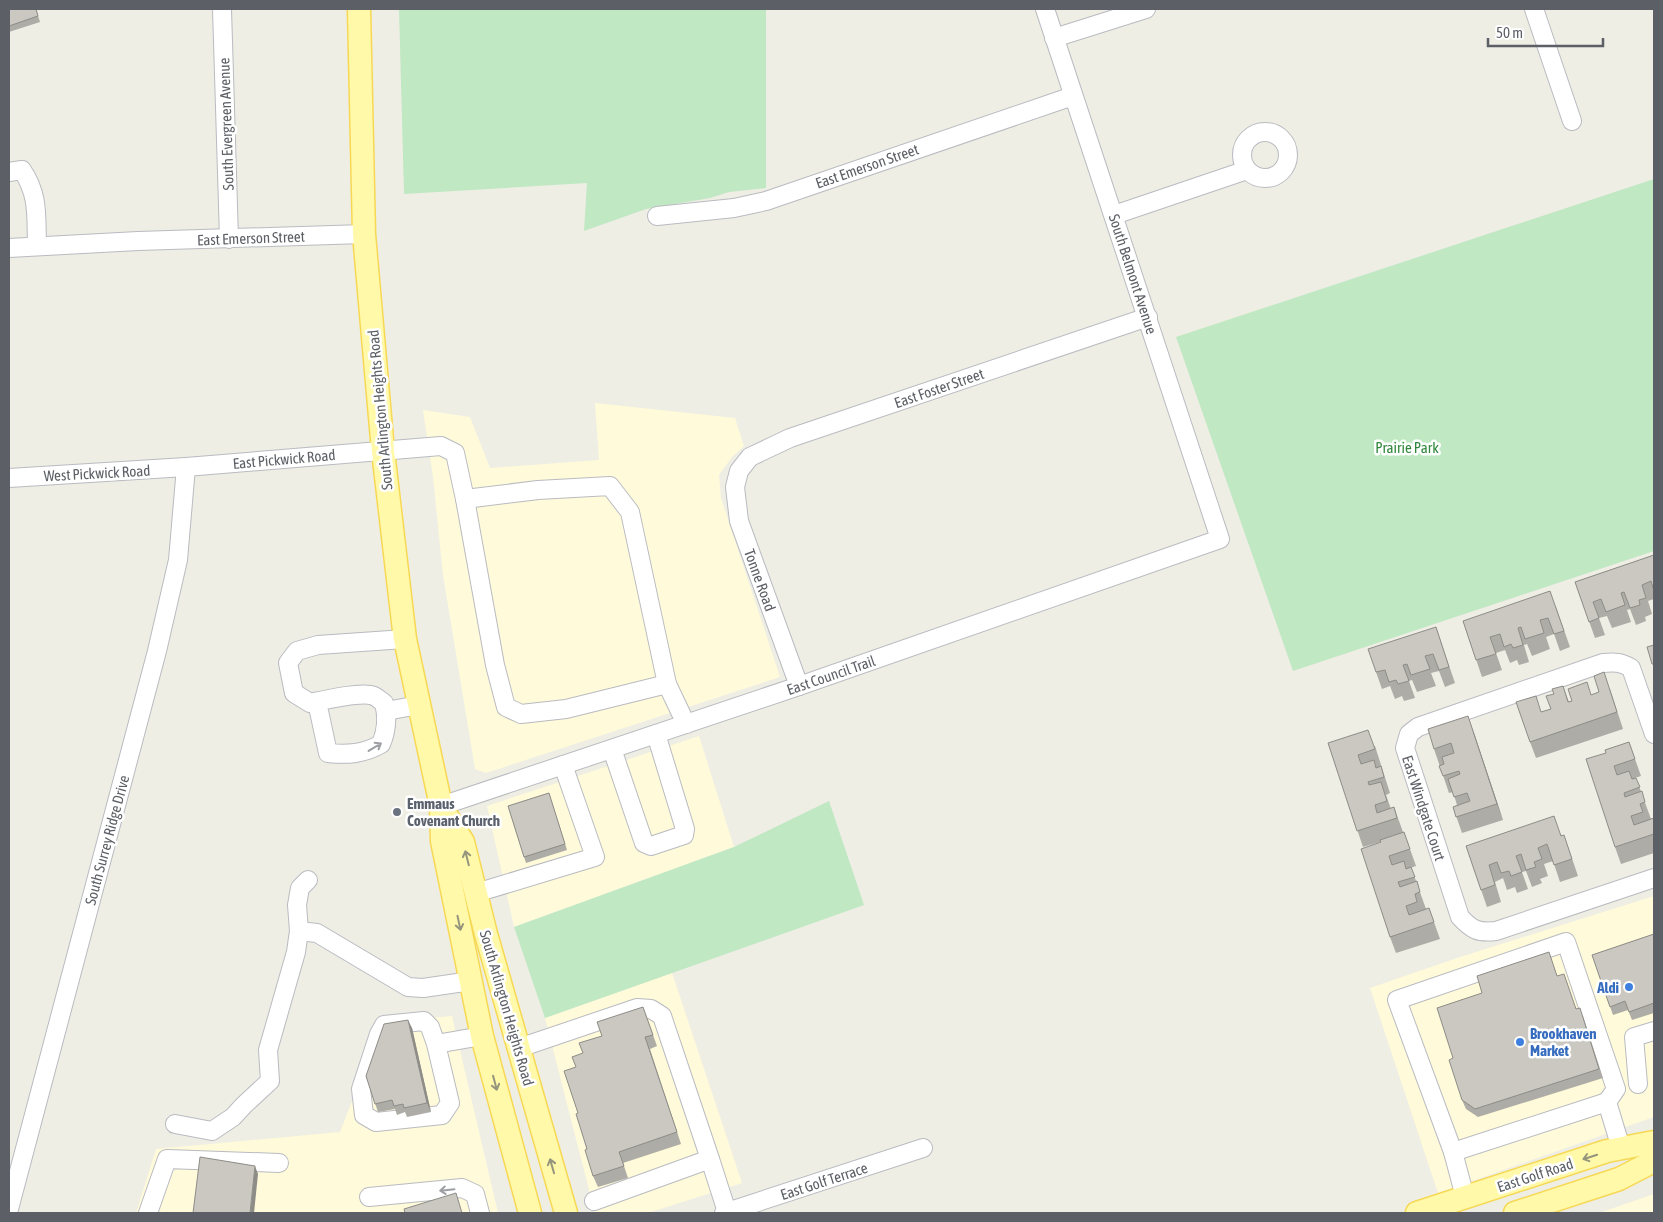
<svg xmlns="http://www.w3.org/2000/svg" width="1663" height="1222" font-family="'Asap Condensed',sans-serif">
	<rect width="100%" height="100%" fill="#efeee4"/>
	<g fill="#fffad9">
		<path d="M595 403 735 418 744 446 732 457 719 475 721 498 780 677 486 773 475 769 443 575 433 477 423 410 470 417 490 468 599 460Z"/>
		<path d="M699 736 734 847 514 927 487 806Z"/>
		<path d="M1654 896V1117L1438 1193 1370 988 1460 957Z"/>
		<path d="M672 973 742 1183 648 1213H595L545 1018Z"/>
		<path d="M452 1016 498 1213H136L156 1149 340 1132 383 1022Z"/>
		<path d="M1654 1194V1213H1599Z"/>
	</g>
	<g fill="#bfe8c3">
		<path d="M399 9H766V188L729 192 710 198 646 209 584 231 587 183 404 194Z"/>
		<path d="M1654 179V551L1293 671 1176 337Z"/>
		<path d="M829 801 864 905 545 1018 514 927 734 847Z"/>
	</g>
	<g fill="none" stroke-linecap="round" stroke-linejoin="round">
		<defs>
			<g id="minor">
				<path d="M222 9 229 239"/>
				<path d="M1534 9 1572 121"/>
				<path d="M1054 38 1146 9"/>
				<circle cx="1265" cy="155" r="23"/>
				<path d="M9 172 22 170C39 195 36 216 37 245"/>
				<path d="M1114 215 1247 170"/>
				<path d="M657 216 734 208 766 201 1073 96"/>
				<path d="M9 248 138 241 364 234"/>
				<path d="M9 478 186 467 441 446 455 453 465 499 538 490 610 486 630 512 667 684 686 724"/>
				<path d="M465 499 495 665 506 707 521 714 566 709 667 684"/>
				<path d="M799 686 739 521 735 487 739 471 750 457 790 438 1148 317"/>
				<path d="M317 702 328 753C347 755 364 754 381 744 387 730 388 718 384 703 381 701 378 698 374 696 362 691 324 700 310 703L294 693 288 663 297 651 318 645 405 639"/>
				<path d="M386 711 419 705"/>
				<path d="M1654 734 1631 668C1621 662 1615 662 1603 663L1418 727 1409 734 1405 748 1460 917C1472 930 1478 933 1496 931L1654 878"/>
				<path d="M612 749 644 843 651 846 684 835 685 829 656 734"/>
				<path d="M441 806 799 686 1220 539 1045 9"/>
				<path d="M476 893 595 857 563 765"/>
				<path d="M299 931 317 933 408 987 423 988 471 981"/>
				<path d="M436 1044 430 1027 424 1021 384 1025 379 1034 361 1089 364 1115 376 1122 442 1115 450 1103 436 1044 482 1036"/>
				<path d="M519 1048 637 1008 651 1009 662 1016 710 1159 594 1201"/>
				<path d="M1638 1084 1634 1037 1654 1031"/>
				<path d="M175 1124 212 1131 233 1117 244 1105 270 1081 268 1050 296 952 299 931 297 905 300 888 308 880"/>
				<path d="M1453 1152 1397 1000 1566 942 1616 1089 1607 1102"/>
				<path d="M710 1159 727 1212"/>
				<path d="M369 1197 462 1188 475 1194 480 1213"/>
				<path d="M1465 1197 1453 1152 1607 1102 1621 1148"/>
				<path d="M9 1209 157 651 178 560 186 467"/>
				<path d="M148 1213 167 1159 279 1163"/>
				<path d="M724 1213 923 1148"/>
			</g>
			<g id="major">
				<path d="M359 9 364 234 383 451 405 639 441 806 442 841 482 1036 530 1213"/>
				<path d="M441 807 463 842 486 934 566 1213"/>
				<path d="M1417 1213 1607 1151 1654 1142"/>
				<path d="M1515 1213 1619 1179 1654 1161"/>
			</g>
		</defs>
		<use href="#minor" stroke="#b9bbc1" stroke-width="20"/>
		<use href="#major" stroke="#f7d855" stroke-width="25"/>
		<use href="#minor" stroke="#fff" stroke-width="18"/>
		<use href="#major" stroke="#fff9a9" stroke-width="22"/>
	</g>
	<g fill="#aeaca6">
		<path d="M9 9H36L40 22 9 32Z"/>
		<path d="M1654 555V599L1648 601 1652 614 1645 617 1646 621 1636 625 1630 609 1627 610 1631 622 1612 628 1607 616 1599 618 1605 635 1595 638 1575 582Z"/>
		<path d="M1556 607 1570 647 1560 651 1554 634 1546 637 1550 649 1532 656 1527 644 1524 645 1529 662 1519 665 1517 660 1510 663 1505 650 1496 653 1502 670 1482 677 1463 621Z"/>
		<path d="M1436 627 1455 683 1445 687 1439 671 1431 673 1436 686 1417 692 1412 680 1409 681 1415 698 1404 701 1402 696 1395 699 1390 686 1382 689 1376 672Z"/>
		<path d="M1563 686 1569 702 1610 689 1623 729 1536 758 1530 742 1542 712 1551 709 1554 694Z"/>
		<path d="M1474 733 1503 820 1462 833 1453 807 1457 805 1453 792 1449 793 1434 749Z"/>
		<path d="M1629 742 1641 776 1632 779 1636 778 1651 819 1654 818V853L1621 864 1615 847 1606 753Z"/>
		<path d="M1328 743 1375 746 1390 793 1386 795 1391 809 1394 807 1403 832H1404L1416 866 1407 869 1411 867 1426 909 1429 908 1440 939 1396 953 1390 937 1381 842H1380L1363 847Z"/>
		<path d="M549 793 567 850 526 863 508 806Z"/>
		<path d="M1564 835 1578 876 1560 882 1553 861 1544 864 1548 876 1540 879 1542 883 1532 887 1526 871 1522 872 1528 889 1517 893 1515 887 1507 890 1503 878 1495 882 1501 902 1487 907 1466 846Z"/>
		<path d="M1654 934V1013L1632 1020 1628 1010 1613 1015 1592 955Z"/>
		<path d="M1557 976 1576 1009 1583 1016 1603 1078 1478 1117 1466 1109 1462 1100 1453 1058Z"/>
		<path d="M643 1007 657 1046 650 1049 681 1144 623 1163 628 1178 598 1187 593 1176 578 1113 576 1067 583 1053 602 1036Z"/>
		<path d="M412 1028 431 1112 407 1117 405 1112 397 1115 395 1109 378 1112 366 1076Z"/>
	</g>
	<g fill="#8d8c87">
		<path d="M1468 716 1474 733 1503 820 1497 804Z"/>
		<path d="M408 1020 412 1028 431 1112 427 1103Z"/>
		<path d="M255 1166 258 1174 254 1213H250Z"/>
	</g>
	<g fill="#cac8c1" stroke="#8d8c87">
		<path d="M9 9H36L38 16 9 26Z"/>
		<path d="M1654 555V591L1651 581 1642 585 1646 598 1639 600 1640 605 1630 608 1624 592 1621 593 1625 605 1606 612 1601 599 1593 602 1599 618 1589 622 1575 582Z"/>
		<path d="M1550 591 1564 631 1554 634 1548 618 1540 620 1544 633 1525 639 1521 627 1518 628 1523 645 1513 648 1511 644 1504 647 1500 634 1490 637 1496 654 1476 660 1463 621Z"/>
		<path d="M1436 627 1449 667 1439 670 1433 654 1425 656 1430 669 1411 675 1407 664 1403 665 1409 681 1398 684 1396 680 1389 682 1385 670 1376 672 1368 649Z"/>
		<path d="M1654 645V664H1652L1647 647Z"/>
		<path d="M1604 672 1617 712 1530 742 1516 702 1536 696 1541 712 1551 709 1546 696 1554 694 1552 689 1563 686 1568 702 1572 701 1568 689 1587 682 1591 695 1599 692 1594 676Z"/>
		<path d="M1468 716 1497 804 1456 817 1453 807 1470 801 1467 793 1454 797 1448 779 1460 774 1459 771 1443 776 1439 766 1444 764 1442 757 1454 753 1451 743 1434 749 1428 729Z"/>
		<path d="M1368 730 1375 749 1358 755 1361 764 1374 760 1376 768 1381 766 1384 777 1368 782 1369 785 1381 782 1387 801 1375 805 1377 813 1394 807 1397 818 1357 831 1328 743Z"/>
		<path d="M1629 742 1635 759 1614 766 1617 775 1629 771 1632 779 1636 778 1640 787 1624 793 1625 797 1642 791 1645 802 1640 804 1643 812 1631 816 1634 825 1654 818V834L1615 847 1586 759 1606 753 1605 750Z"/>
		<path d="M549 793 565 844 524 857 508 806Z"/>
		<path d="M1554 816 1561 836 1564 835 1572 859 1554 865 1547 844 1538 848 1542 859 1534 862 1536 867 1526 870 1521 854 1516 856 1522 872 1511 876 1509 871 1501 873 1497 862 1489 865 1495 885 1481 890 1466 846Z"/>
		<path d="M1404 832 1410 849 1389 856 1392 865 1404 861 1406 869 1411 867 1415 877 1398 882 1400 887 1417 881 1420 892 1415 894 1417 902 1406 906 1409 915 1429 908 1434 922 1390 937 1361 849 1381 842 1380 840Z"/>
		<path d="M1654 934V1003L1629 1012 1625 1001 1610 1007 1592 955Z"/>
		<path d="M1549 952 1557 976 1564 974 1576 1009 1580 1008 1599 1069 1475 1109 1462 1100 1449 1060 1453 1058 1437 1008 1482 993 1477 976Z"/>
		<path d="M643 1007 653 1035 645 1037 677 1132 619 1152 624 1166 593 1176 585 1150 587 1149 576 1114 578 1113 564 1071 576 1067 572 1057 583 1053 579 1043 602 1036 597 1022Z"/>
		<path d="M408 1020 427 1103 404 1108 403 1104 394 1106 392 1100 375 1104 366 1076 384 1024Z"/>
		<path d="M200 1157 255 1166 250 1213H193Z"/>
		<path d="M456 1193 462 1213H405L404 1209Z"/>
	</g>
	<defs><path id="oneway-shaft" d="M-6 0H5M1.5-3L5.5 0L1.5 3" fill="none" stroke-width="1.6" stroke-linecap="round" stroke-linejoin="round" transform="scale(1.25)"/></defs>
	<g stroke="#9d9fa3">
		<use href="#oneway-shaft" transform="translate(375 747) rotate(-31)"/>
		<use href="#oneway-shaft" transform="translate(447 1190) rotate(174)"/>
	</g>
	<g stroke="#95957d">
		<use href="#oneway-shaft" transform="translate(467 858) rotate(-104)"/>
		<use href="#oneway-shaft" transform="translate(459 923) rotate(78)"/>
		<use href="#oneway-shaft" transform="translate(495 1083) rotate(75)"/>
		<use href="#oneway-shaft" transform="translate(1590 1157) rotate(162)"/>
		<use href="#oneway-shaft" transform="translate(552 1166) rotate(-106)"/>
	</g>
	<circle fill="#6b7280" stroke="#fff" stroke-width="2" cx="397" cy="812" r="5"/>
	<g fill="#3f7fe0" stroke="#fff" stroke-width="2">
		<circle cx="1629" cy="987" r="5"/>
		<circle cx="1520" cy="1042" r="5"/>
	</g>
	<g text-anchor="middle" dominant-baseline="central" stroke-width="5" stroke-linejoin="round" paint-order="stroke">
		<g font-size="15" fill="#5c5f65" stroke="#fff">
			<text transform="translate(226 124) rotate(-92)">South Evergreen Avenue</text>
			<text transform="translate(867 166) rotate(-19)">East Emerson Street</text>
			<text transform="translate(251 238) rotate(-2)">East Emerson Street</text>
			<text transform="translate(1133 274) rotate(72)">South Belmont Avenue</text>
			<text transform="translate(939 388) rotate(-19)">East Foster Street</text>
			<text transform="translate(380 410) rotate(-95)">South Arlington Heights Road</text>
			<text transform="translate(284 459) rotate(-5)">East Pickwick Road</text>
			<text transform="translate(97 473) rotate(-3)">West Pickwick Road</text>
			<text transform="translate(760 580) rotate(70)">Tonne Road</text>
			<text transform="translate(831 675) rotate(-19)">East Council Trail</text>
			<text transform="translate(1424 808) rotate(72)">East Windgate Court</text>
			<text transform="translate(107 840) rotate(-75)">South Surrey Ridge Drive</text>
			<text transform="translate(507 1008) rotate(74)">South Arlington Heights Road</text>
			<text transform="translate(1535 1175) rotate(-18)">East Golf Road</text>
			<text transform="translate(824 1181) rotate(-18)">East Golf Terrace</text>
		</g>
		<g font-size="15" fill="#31873e" stroke="#fff">
			<text x="1407" y="447">Prairie Park</text>
		</g>
		<g font-size="15" font-weight="bold" fill="#5b616d" stroke="#fff" text-anchor="start">
			<text x="407" y="803">Emmaus<tspan x="407" dy="17">Covenant Church</tspan></text>
		</g>
		<g font-size="15" font-weight="bold" fill="#366cbe" stroke="#fff" text-anchor="end">
			<text x="1619" y="987">Aldi</text>
			<text x="1530" y="1033" text-anchor="start">Brookhaven<tspan x="1530" dy="17">Market</tspan></text>
		</g>
	</g>
	<rect width="1663" height="1222" fill="none" stroke="#5c5f65" stroke-width="20"/>
	<path d="M1488 38v8h115v-8" fill="none" stroke="#5c5f65" stroke-width="2.5"/>
	<text x="1496" y="38" font-size="15" fill="#5c5f65" stroke="#ffffff" stroke-width="4" paint-order="stroke">50 m</text>
</svg>
